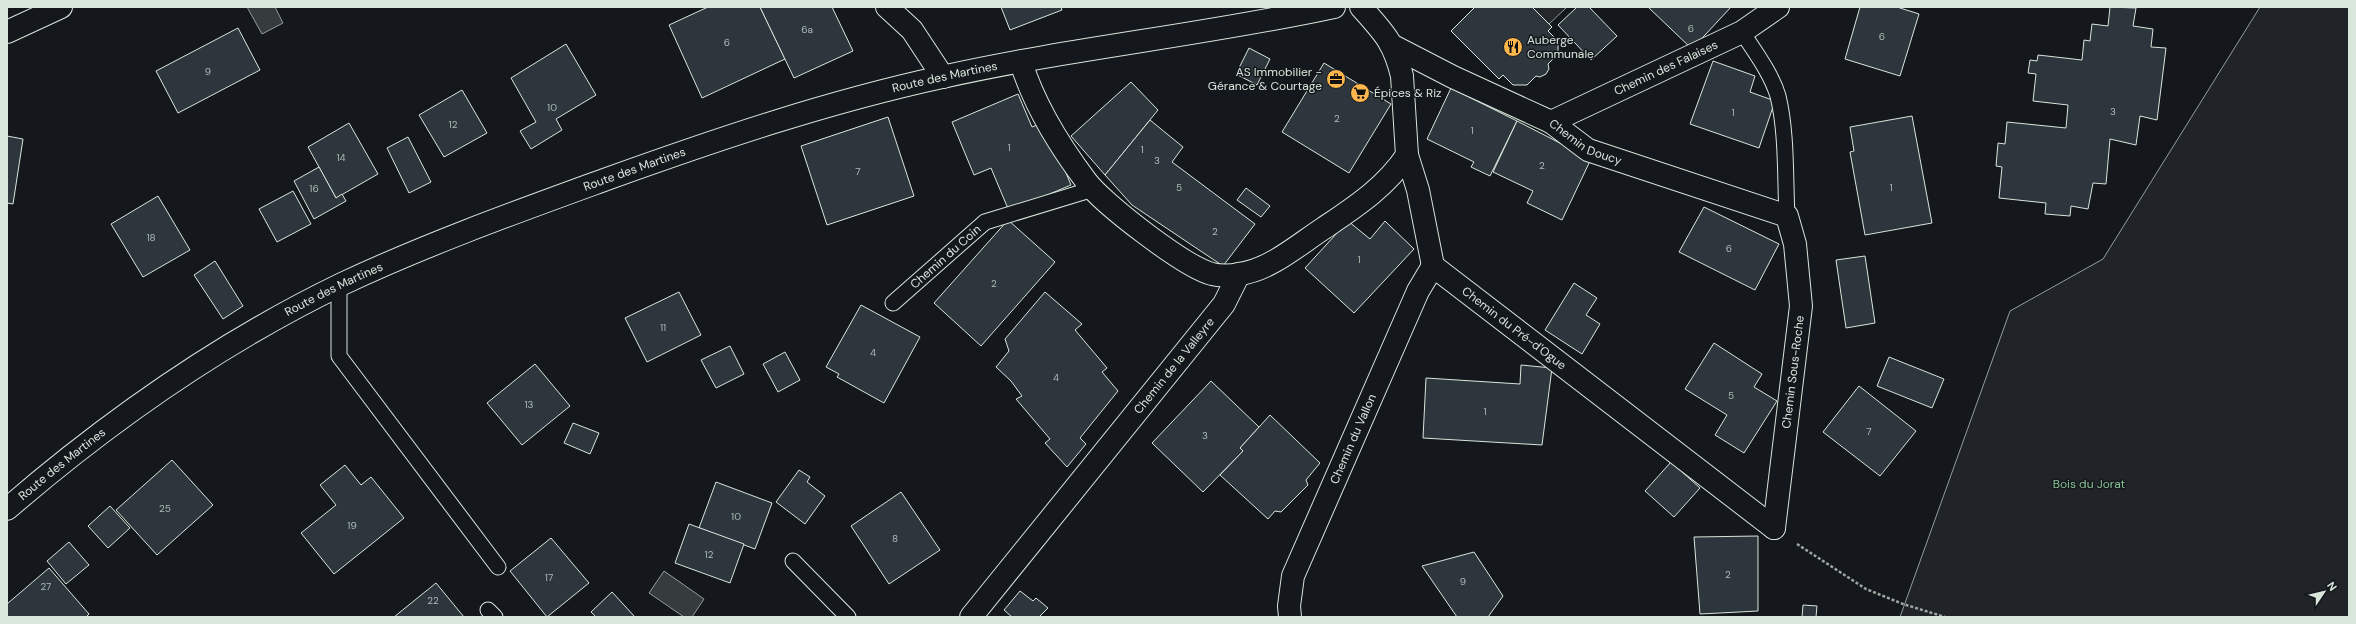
<svg xmlns="http://www.w3.org/2000/svg" width="2356" height="624" font-family="'DM Sans',sans-serif">
	<rect width="100%" height="100%" fill="#14181c"/>
	<path fill="#202428" stroke="#939e99" d="M2260 7H2349V617H1900L2010 311 2103 259Z"/>
	<path fill="#24282b" stroke="#939e99" d="M1532 7H1567L1549 24Z"/>
	<g fill="#363b3e" stroke="#939e99">
		<path d="M247 7H275L283 23 262 34Z"/>
		<path d="M664 571 704 599 692 617H684L649 593Z"/>
	</g>
	<g fill="#2c363c" stroke="#d8e6dc">
		<path d="M708 7H760L785 59 702 98 669 25Z"/>
		<path d="M760 7H832L853 51 794 78Z"/>
		<path d="M1001 7H1061L1062 10 1010 30Z"/>
		<path d="M1475 7H1532L1552 27 1548 31 1558 41V54L1548 64 1549 69 1546 74 1540 77 1536 76 1527 85H1513L1503 75 1499 79 1451 31Z"/>
		<path d="M1577 7H1589L1617 36 1591 60 1558 25Z"/>
		<path d="M1648 7H1731L1692 49Z"/>
		<path d="M1860 7H1897L1919 14 1900 76 1845 59Z"/>
		<path d="M2110 7 2136 8 2133 26 2153 29 2151 47 2166 48 2157 120 2140 116 2136 145 2110 139 2106 184 2093 183 2088 209 2071 206 2070 216 2045 214 2046 203 1999 198 2002 167 1996 166 1998 143 2005 144 2007 122 2066 128 2068 105 2033 101 2036 74 2028 73 2030 60 2037 61 2038 55 2082 60 2084 40 2090 41 2092 24 2108 26Z"/>
		<path d="M238 28 260 70 178 113 156 71Z"/>
		<path d="M566 44 596 95 556 119 562 130 531 149 520 131 536 122 511 78Z"/>
		<path d="M1249 48 1270 59 1257 85 1236 74Z"/>
		<path d="M1713 61 1755 76 1750 92 1775 101 1759 148 1690 124Z"/>
		<path d="M1324 63 1391 104 1349 173 1282 132Z"/>
		<path d="M1131 82 1158 110 1105 175 1071 136Z"/>
		<path d="M1451 88 1517 121 1490 176 1471 167 1474 162 1427 139Z"/>
		<path d="M462 90 487 133 444 157 419 115Z"/>
		<path d="M1018 94 1032 127 1045 122 1071 185 1009 211 991 168 974 175 952 122Z"/>
		<path d="M1912 116 1932 223 1865 235 1850 152 1854 151 1850 127Z"/>
		<path d="M888 117 914 196 827 225 801 146Z"/>
		<path d="M1150 120 1183 147 1172 162 1255 224 1223 266 1132 205 1105 175Z"/>
		<path d="M1517 121 1591 159 1562 220 1527 203 1533 191 1493 172Z"/>
		<path d="M349 123 378 174 336 198 308 147Z"/>
		<path d="M7 136 23 139 13 204 7 203Z"/>
		<path d="M408 137 431 182 409 193 387 148Z"/>
		<path d="M319 167 336 198 342 194 346 201 314 219 294 181Z"/>
		<path d="M1246 188 1270 206 1261 217 1237 200Z"/>
		<path d="M293 191 311 224 277 242 259 209Z"/>
		<path d="M158 196 190 250 143 277 111 224Z"/>
		<path d="M1704 207 1779 244 1755 290 1679 252Z"/>
		<path d="M1008 220 1055 262 981 346 934 303Z"/>
		<path d="M1348 221 1370 239 1385 221 1414 249 1354 313 1305 268Z"/>
		<path d="M1865 256 1875 323 1846 328 1836 260Z"/>
		<path d="M215 261 243 306 223 319 194 275Z"/>
		<path d="M1574 283 1597 298 1586 315 1600 324 1582 354 1545 330Z"/>
		<path d="M679 292 701 335 647 362 625 318Z"/>
		<path d="M1045 292 1082 324 1075 330 1107 368 1102 372 1118 391 1080 438 1086 444 1067 467 1045 443 1050 439 1016 399 1022 396 1011 381 996 367 1009 351 1005 339Z"/>
		<path d="M861 305 920 337 884 403 837 377 839 374 826 367Z"/>
		<path d="M1714 343 1762 374 1754 387 1777 401 1744 453 1715 435 1727 415 1685 389Z"/>
		<path d="M730 346 744 374 716 388 701 360Z"/>
		<path d="M785 352 800 380 778 392 763 364Z"/>
		<path d="M1889 357 1944 379 1932 408 1877 386Z"/>
		<path d="M535 364 570 406 522 445 487 403Z"/>
		<path d="M1521 365 1552 368 1542 445 1423 438 1426 378 1520 384Z"/>
		<path d="M1211 381 1259 427 1240 448 1243 451 1203 492 1152 443Z"/>
		<path d="M1859 386 1916 431 1880 476 1823 432Z"/>
		<path d="M1270 415 1320 463 1306 480 1308 485 1281 512 1275 511 1268 519 1220 475 1243 451 1240 448Z"/>
		<path d="M573 423 599 433 590 454 564 443Z"/>
		<path d="M172 460 213 505 157 555 116 510Z"/>
		<path d="M1671 462 1700 488 1674 517 1645 491Z"/>
		<path d="M345 465 361 485 371 477 404 518 334 574 301 533 336 505 320 485Z"/>
		<path d="M799 470 810 477 807 482 825 496 805 524 776 502Z"/>
		<path d="M716 482 772 503 755 549 699 528Z"/>
		<path d="M901 492 940 550 889 584 851 526Z"/>
		<path d="M110 506 130 528 108 548 88 526Z"/>
		<path d="M689 524 744 544 730 583 675 563Z"/>
		<path d="M1758 536V611L1700 614 1694 537Z"/>
		<path d="M551 538 589 583 547 617 510 571Z"/>
		<path d="M69 542 89 565 66 584 47 561Z"/>
		<path d="M1474 552 1503 596 1488 617H1457L1422 566Z"/>
		<path d="M49 568 89 614 86 617H7V604Z"/>
		<path d="M436 583 464 617H394Z"/>
		<path d="M1020 591 1033 601 1036 598 1048 608 1039 617H1012L1004 610Z"/>
		<path d="M612 592 635 617H596L591 612Z"/>
		<path d="M1803 605 1817 606 1816 617H1802Z"/>
	</g>
	<g fill="none" stroke-linecap="round" stroke-linejoin="round">
		<defs>
			<g id="lane">
				<path d="M1742 32C1755 52 1771 73 1778 96 1787 133 1785 178 1787 216"/>
				<path d="M339 286V356L498 567"/>
				<path id="s1" d="M893 303 985 222 1093 189"/>
				<path d="M793 561 848 617"/>
				<path d="M488 610 495 617"/>
			</g>
			<g id="street">
				<path d="M887 7 912 30 943 77"/>
				<path id="s2" d="M1361 7C1384 33 1394 42 1402 76L1407 155 1418 190 1433 266 1774 528"/>
				<path d="M7 32 61 7"/>
				<path id="s3" d="M1393 46 1453 77 1551 122 1588 150 1787 216 1795 244 1801 306 1774 528"/>
				<path d="M1021 62C1034 105 1059 145 1086 181 1103 204 1185 267 1212 274 1219 276 1232 276 1239 274 1270 270 1298 245 1324 228 1355 207 1386 187 1407 155"/>
				<path id="s4" d="M1551 122 1742 32 1778 7"/>
				<path id="s5" d="M7 509C109 421 220 343 342 284 427 244 516 212 604 180 715 140 827 102 942 77 1072 48 1204 35 1334 7"/>
				<path id="s6" d="M971 617 1224 304 1239 274"/>
				<path id="s7" d="M1290 617 1289 606 1293 576 1418 291 1433 266"/>
			</g>
		</defs>
		<use href="#lane" stroke="#d8e6dc" stroke-width="17"/>
		<use href="#street" stroke="#d8e6dc" stroke-width="24"/>
		<path stroke="#9da8a2" stroke-width="2.5" stroke-dasharray="3 2" stroke-linecap="butt" d="M1797 544 1866 589 1903 604 1945 617"/>
		<use href="#lane" stroke="#14181c" stroke-width="15"/>
		<use href="#street" stroke="#14181c" stroke-width="22"/>
	</g>
	<defs>
		<symbol id="restaurant-disc" viewBox="-11 -11 22 22"><circle r="9.5" fill="#ffb74d" stroke="#14181c"/><path d="M-5-6h1v4h1v-4h1v4h1v-4h1v5L-1.5 .5V6h-2V.5L-5-1ZM5-6V6H3V1.5H1.5Q1.5-4 5-6Z" fill="#111"/></symbol>
		<symbol id="office-disc" viewBox="-11 -11 22 22"><circle r="9.5" fill="#ffb74d" stroke="#14181c"/><path d="M-6-3h4V-5.5h4V-3h4V5H-6ZM-1-4.5V-3h2v-1.5ZM-6 0V1H6V0Z" fill="#111"/></symbol>
		<symbol id="supermarket-disc" viewBox="-11 -11 22 22"><circle r="9.5" fill="#ffb74d" stroke="#14181c"/><path d="M-6-5.5h2.5l.6 2H6L4.5 2H-2.5L-4.4-4H-6ZM-1.5 3.2a1.3 1.3 0 1 0 .1 0ZM3 3.2a1.3 1.3 0 1 0 .1 0Z" fill="#111"/></symbol>
	</defs>
	<g fill-rule="evenodd">
		<use href="#restaurant-disc" x="1502" y="36" width="22" height="22"/>
		<use href="#office-disc" x="1325" y="68" width="22" height="22"/>
		<use href="#supermarket-disc" x="1349" y="82" width="22" height="22"/>
	</g>
	<g text-anchor="middle" dominant-baseline="central" stroke-width="3" stroke-linejoin="round" paint-order="stroke">
		<g font-size="10" fill="#adbab4">
			<text x="1691" y="28">6</text>
			<text x="807" y="29">6a</text>
			<text x="1882" y="36">6</text>
			<text x="727" y="42">6</text>
			<text x="208" y="71">9</text>
			<text x="552" y="107">10</text>
			<text x="2113" y="111">3</text>
			<text x="1733" y="112">1</text>
			<text x="1337" y="118">2</text>
			<text x="453" y="124">12</text>
			<text x="1472" y="130">1</text>
			<text x="1009" y="147">1</text>
			<text x="1142" y="149">1</text>
			<text x="341" y="157">14</text>
			<text x="1157" y="160">3</text>
			<text x="1542" y="165">2</text>
			<text x="858" y="171">7</text>
			<text x="1179" y="187">5</text>
			<text x="1891" y="187">1</text>
			<text x="314" y="188">16</text>
			<text x="1215" y="231">2</text>
			<text x="151" y="237">18</text>
			<text x="1729" y="248">6</text>
			<text x="1359" y="259">1</text>
			<text x="994" y="283">2</text>
			<text x="663" y="327">11</text>
			<text x="873" y="352">4</text>
			<text x="1056" y="377">4</text>
			<text x="1731" y="395">5</text>
			<text x="529" y="404">13</text>
			<text x="1485" y="411">1</text>
			<text x="1869" y="431">7</text>
			<text x="1205" y="435">3</text>
			<text x="165" y="508">25</text>
			<text x="736" y="516">10</text>
			<text x="352" y="525">19</text>
			<text x="895" y="538">8</text>
			<text x="709" y="554">12</text>
			<text x="1728" y="574">2</text>
			<text x="549" y="577">17</text>
			<text x="1463" y="581">9</text>
			<text x="46" y="586">27</text>
			<text x="433" y="600">22</text>
		</g>
		<g font-size="12" fill="#d8e6dc" stroke="#14181c" text-anchor="start">
			<text x="1527" y="40">Auberge<tspan x="1527" dy="14">Communale</tspan></text>
			<text x="1322" y="72" text-anchor="end">AS Immobilier -<tspan x="1322" dy="14">Gérance &amp; Courtage</tspan></text>
			<text x="1374" y="93">Épices &amp; Riz</text>
		</g>
		<g font-size="12" fill="#d8e6dc" stroke="#14181c">
			<text stroke="none"><textPath href="#s4" startOffset="127">Chemin des Falaises</textPath></text>
			<text stroke="none"><textPath href="#s5" startOffset="1043">Route des Martines</textPath></text>
			<text stroke="none"><textPath href="#s3" startOffset="216">Chemin Doucy</textPath></text>
			<text stroke="none"><textPath href="#s5" startOffset="719">Route des Martines</textPath></text>
			<text stroke="none"><textPath href="#s1" startOffset="70">Chemin du Coin</textPath></text>
			<text stroke="none"><textPath href="#s5" startOffset="395">Route des Martines</textPath></text>
			<text stroke="none"><textPath href="#s2" startOffset="377">Chemin du Pré-d'Ogue</textPath></text>
			<text stroke="none"><textPath href="#s6" startOffset="323">Chemin de la Valleyre</textPath></text>
			<text transform="translate(1793 372) rotate(-83)">Chemin Sous-Roche</text>
			<text stroke="none"><textPath href="#s7" startOffset="191">Chemin du Vallon</textPath></text>
			<text stroke="none"><textPath href="#s5" startOffset="71">Route des Martines</textPath></text>
		</g>
		<g font-size="12" fill="#8ac095" stroke="#14181c">
			<text x="2089" y="484">Bois du Jorat</text>
		</g>
	</g>
	<rect width="2356" height="624" fill="none" stroke="#d8e6dc" stroke-width="16"/>
	<g transform="translate(2324 592) rotate(55)" stroke="#14181c" stroke-width="3" paint-order="stroke">
	<path d="M0-3L7 15L0 10L-7 15Z" fill="#d8e6dc"/>
	<text y="-6" font-size="11" font-weight="bold" text-anchor="middle" fill="#d8e6dc">N</text>
	</g>
</svg>
